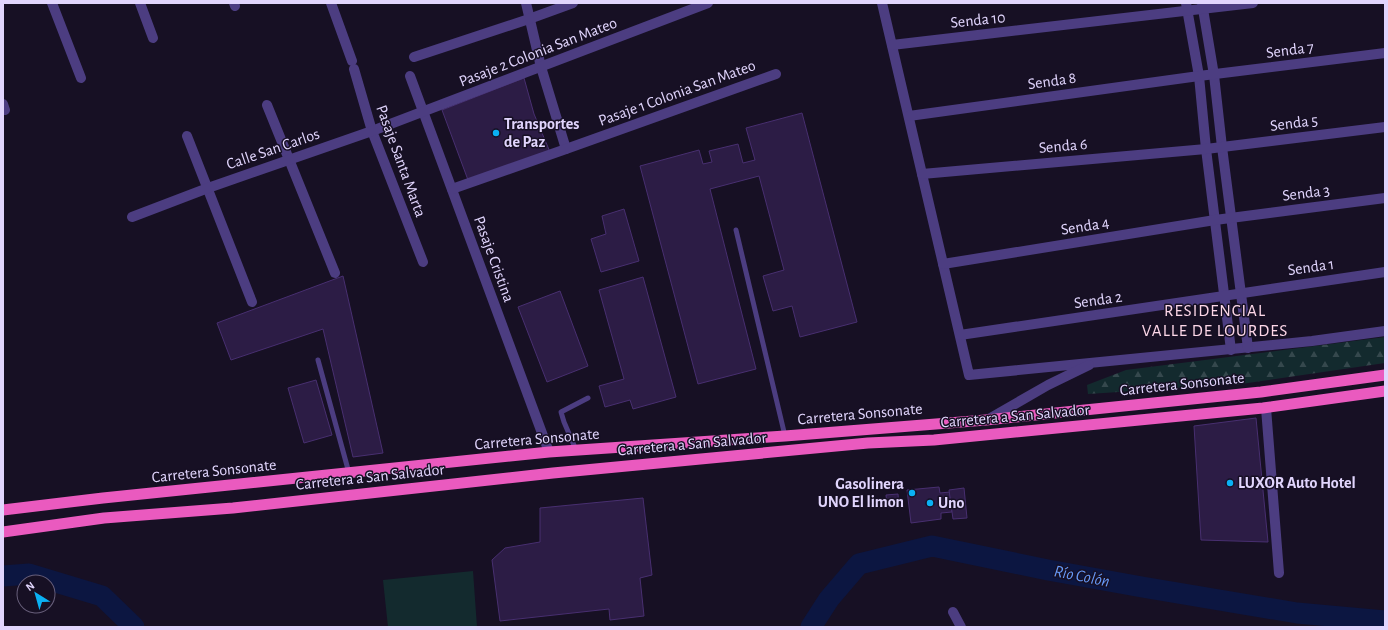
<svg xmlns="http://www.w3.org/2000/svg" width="1388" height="630" font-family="'Alegreya Sans',sans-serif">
	<defs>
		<pattern id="forest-firs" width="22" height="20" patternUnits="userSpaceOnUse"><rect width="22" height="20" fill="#132a2e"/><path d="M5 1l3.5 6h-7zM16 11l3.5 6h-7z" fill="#35484d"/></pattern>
	</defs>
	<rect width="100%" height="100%" fill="#171024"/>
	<path fill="url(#forest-firs)" d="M1385 337V363L1241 384 1088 394 1087 385 1126 370Z"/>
	<path fill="#132a2e" d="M473 571 477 627H388L383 580Z"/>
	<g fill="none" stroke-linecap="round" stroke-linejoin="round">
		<g stroke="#0c1641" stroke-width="21">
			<path d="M3 576 29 574 102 596 134 627"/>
			<path d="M811 627 829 599 859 564 932 546 1048 570 1142 587 1297 613 1385 621"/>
		</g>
	</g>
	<g fill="#2c1c45" stroke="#482f70">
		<path d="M524 78 534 114 550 152 468 180 442 110Z"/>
		<path d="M802 113 857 322 800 337 792 306 773 311 763 276 784 270 759 176 710 189 756 369 698 384 640 166 699 150 703 164 712 162 709 151 738 144 743 163 755 160 746 128Z"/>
		<path d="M624 209 639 261 601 272 591 239 606 234 602 216Z"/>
		<path d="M343 276 383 453 353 457 323 329 231 360 217 323Z"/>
		<path d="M643 277 676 397 633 409 630 400 605 407 599 386 624 379 599 290Z"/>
		<path d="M560 291 588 366 547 382 518 307Z"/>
		<path d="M316 380 332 435 304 443 288 388Z"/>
		<path d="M1256 418 1268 542 1201 540 1194 426Z"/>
		<path d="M939 487 940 493 950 492 952 512 941 513V519L911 523 907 490Z"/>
		<path d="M964 488 967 518 953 519 949 490Z"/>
		<path d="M898 494 899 506 887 507 886 495Z"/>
		<path d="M643 498 652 575 640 578 644 616 610 620 609 609 500 621 492 560 505 548 540 542V508Z"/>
	</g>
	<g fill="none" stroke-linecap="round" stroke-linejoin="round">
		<g stroke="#4c3d81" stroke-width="5">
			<path d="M736 230 785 436"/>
			<path d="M318 360 349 473"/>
			<path d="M576 450 564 422 561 412 588 398"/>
		</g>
		<g stroke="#4c3d81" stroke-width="10">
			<path d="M52 3 81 78"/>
			<path d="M140 3 153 38"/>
			<path d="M234 3 235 6"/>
			<path d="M331 3 352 61"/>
			<path d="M526 3 541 67 566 149"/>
			<path d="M882 3 969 375 1312 341 1385 331"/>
			<path d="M1186 3 1199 76 1206 149 1231 350"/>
			<path d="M1202 3 1214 75 1222 147 1248 348"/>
			<path d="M892 45 1253 3"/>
			<path d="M414 57 529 19 573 3"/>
			<path d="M354 69 372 131 423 262"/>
			<path d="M410 76 549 452"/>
			<path d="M3 104 5 110"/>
			<path d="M267 105 335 273"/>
			<path d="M909 116 1199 76 1385 53"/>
			<path d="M187 136 252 302"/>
			<path d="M922 174 1206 149 1385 127"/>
			<path d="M452 189 566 149 776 74"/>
			<path d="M132 217 208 188 372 131 708 3"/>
			<path d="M943 264 1215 220 1385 198"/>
			<path d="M960 335 1385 272"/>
			<path d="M1266 408 1279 573"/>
			<path d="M987 420 1048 385 1089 365"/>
			<path d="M953 612 961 627"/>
		</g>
		<g stroke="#ea5abf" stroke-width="11">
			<path d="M3 510 103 498 549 452 785 436 986 420 1261 392 1385 375"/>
			<path d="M3 532 104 518 233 508 553 473 868 443 934 440 1263 408 1385 391"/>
		</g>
	</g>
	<g fill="#0ab1f4" stroke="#171024" stroke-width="1.5">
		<circle cx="496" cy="133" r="4"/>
		<circle cx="1230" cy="483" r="4"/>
		<circle cx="912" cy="493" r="4"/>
		<circle cx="930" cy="503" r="4"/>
	</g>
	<g text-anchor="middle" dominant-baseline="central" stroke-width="3" stroke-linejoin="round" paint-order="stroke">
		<g font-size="16" fill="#e1d5fd" stroke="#171024">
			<text transform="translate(978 20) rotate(-6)">Senda 10</text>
			<text transform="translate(1290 50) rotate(-7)">Senda 7</text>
			<text transform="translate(538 52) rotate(-21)">Pasaje 2 Colonia San Mateo</text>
			<text transform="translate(1052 81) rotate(-8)">Senda 8</text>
			<text transform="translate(677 93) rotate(-20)">Pasaje 1 Colonia San Mateo</text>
			<text transform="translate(1294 123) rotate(-7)">Senda 5</text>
			<text transform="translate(1063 146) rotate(-5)">Senda 6</text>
			<text transform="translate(273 149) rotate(-19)">Calle San Carlos</text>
			<text transform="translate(401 161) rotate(70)">Pasaje Santa Marta</text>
			<text transform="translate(1306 193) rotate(-7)">Senda 3</text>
			<text transform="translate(1085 226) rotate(-9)">Senda 4</text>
			<text transform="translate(494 259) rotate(70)">Pasaje Cristina</text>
			<text transform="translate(1311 267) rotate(-8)">Senda 1</text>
			<text transform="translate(1098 300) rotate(-8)">Senda 2</text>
			<text transform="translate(1182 384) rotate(-6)">Carretera Sonsonate</text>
			<text transform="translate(860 414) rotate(-5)">Carretera Sonsonate</text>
			<text transform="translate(1015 416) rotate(-5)">Carretera a San Salvador</text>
			<text transform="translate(537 439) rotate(-5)">Carretera Sonsonate</text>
			<text transform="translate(692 444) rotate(-5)">Carretera a San Salvador</text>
			<text transform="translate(214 471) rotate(-6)">Carretera Sonsonate</text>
			<text transform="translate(370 477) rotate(-6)">Carretera a San Salvador</text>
		</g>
		<g font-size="16" font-weight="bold" fill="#e1d5fd" stroke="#171024" text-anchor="start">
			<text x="504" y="124">Transportes<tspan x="504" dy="18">de Paz</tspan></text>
			<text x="1238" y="483">LUXOR Auto Hotel</text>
			<text x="904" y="484" text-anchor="end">Gasolinera<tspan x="904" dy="18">UNO El limon</tspan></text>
			<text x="938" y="503">Uno</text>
		</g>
		<g font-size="17" letter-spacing="1" fill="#fdd7e8" stroke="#171024">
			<text x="1215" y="310">RESIDENCIAL<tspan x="1215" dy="20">VALLE DE LOURDES</tspan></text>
		</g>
		<g font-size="17" font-style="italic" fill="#679af9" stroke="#171024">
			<text transform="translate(1082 576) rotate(11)">Río Colón</text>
		</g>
	</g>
	<rect width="1388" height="630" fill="none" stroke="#e1d5fd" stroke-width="8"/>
	<g transform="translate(36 594) rotate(323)"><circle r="19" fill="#171024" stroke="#685f7b"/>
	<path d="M0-3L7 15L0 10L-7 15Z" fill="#0ab1f4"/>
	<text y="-6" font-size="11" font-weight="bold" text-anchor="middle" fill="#e1d5fd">N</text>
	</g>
</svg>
